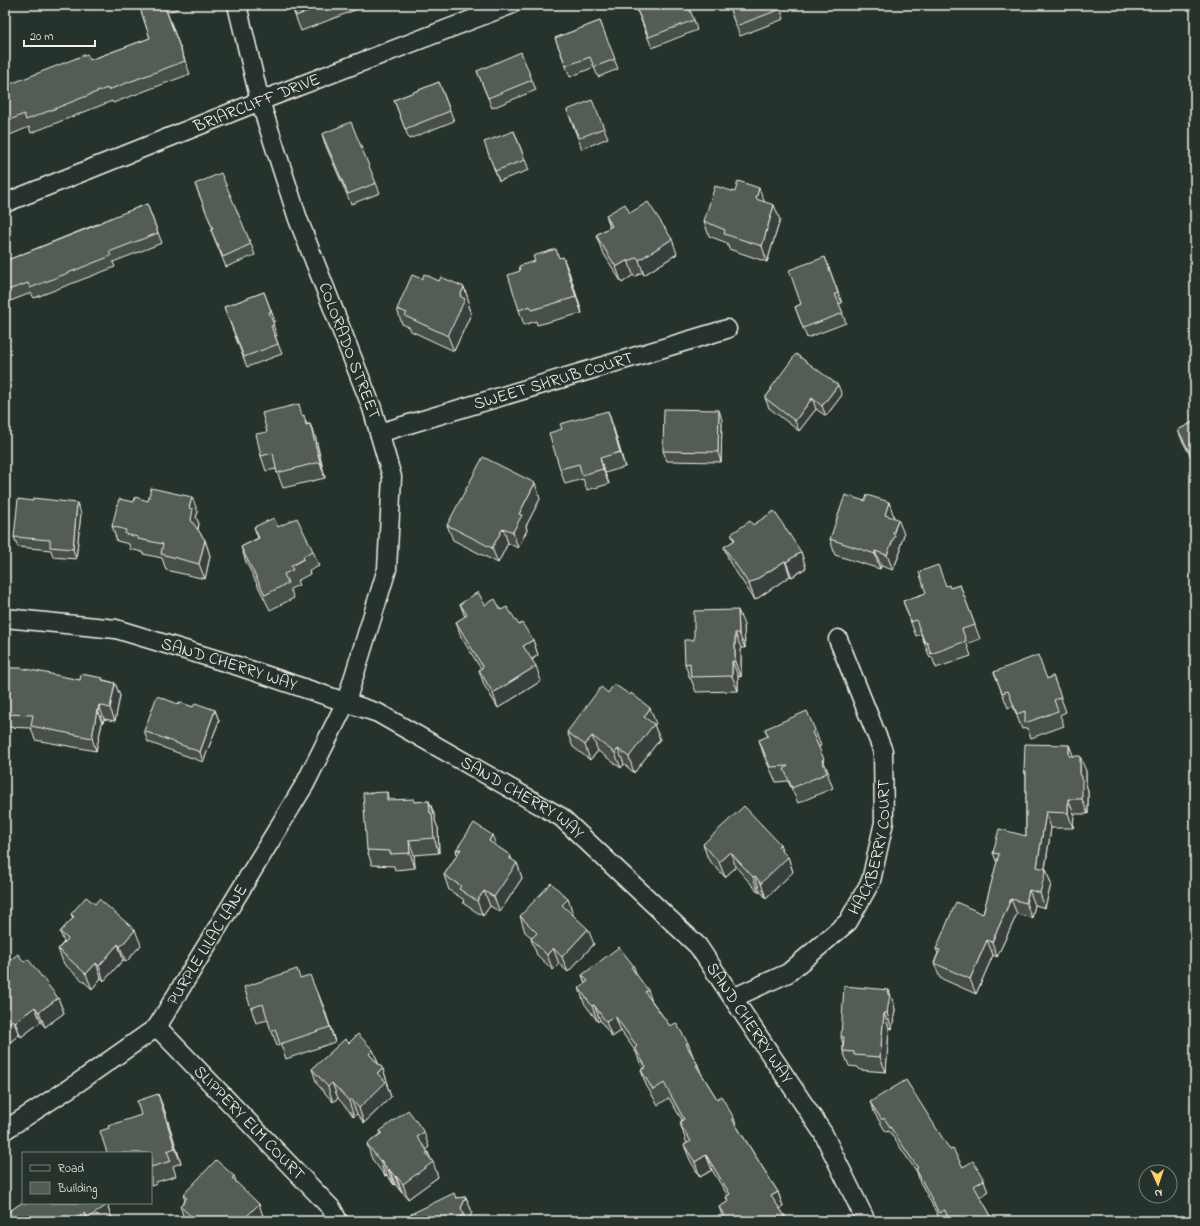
<svg xmlns="http://www.w3.org/2000/svg" width="1200" height="1226" font-family="'Indie Flower',sans-serif">
	<rect width="100%" height="100%" fill="#26332d"/>
	<filter id="ink" filterUnits="userSpaceOnUse"><feTurbulence type="fractalNoise" baseFrequency=".025" numOctaves="2"/><feDisplacementMap in="SourceGraphic" scale="8" xChannelSelector="R" yChannelSelector="G"/><feConvolveMatrix kernelMatrix="1 2 1 2 8 2 1 2 1" color-interpolation-filters="sRGB"/></filter>
	<g filter="url(#ink)">
		<g fill="none" stroke-linecap="round" stroke-linejoin="round">
			<defs>
				<g id="street">
					<path id="s1" d="M5 203 260 101 510 5"/>
					<path id="s2" d="M379 433 727 329"/>
					<path id="s3" d="M5 618 116 629 241 667 378 713 561 817 698 946 823 1133 866 1221"/>
					<path id="s4" d="M733 998 788 973 848 922 871 881 884 822 883 751 838 639"/>
					<path id="s5" d="M157 1027 332 1209 338 1221"/>
					<path id="s6" d="M5 1130 79 1082 157 1027 305 784 346 702 387 569 392 477 372 408 298 219 260 101 237 5"/>
				</g>
			</defs>
			<use href="#street" stroke="#f4f1e8" stroke-width="21"/>
			<use href="#street" stroke="#26332d" stroke-width="18"/>
		</g>
		<g fill="#474f49" stroke="#f4f1e8">
			<path d="M139 5H176L177 9 167 12 190 74 113 103 112 101 31 133 29 127 5 137V86L90 60 150 38Z"/>
			<path d="M291 5H368L301 31Z"/>
			<path d="M728 5H779L784 19 740 36Z"/>
			<path d="M637 10 694 20 697 30 652 48Z"/>
			<path d="M600 21 618 69 598 77 594 67 570 77 555 38Z"/>
			<path d="M477 71 532 80 536 90 492 108Z"/>
			<path d="M439 82 454 121 409 139 394 100Z"/>
			<path d="M567 110 604 128 608 138 582 149Z"/>
			<path d="M514 131 529 170 499 181 488 152Z"/>
			<path d="M322 134 376 183 380 193 351 204 325 144Z"/>
			<path d="M195 184 251 244 255 255 226 267 211 230 213 229Z"/>
			<path d="M764 202 780 220 767 262 729 249 727 243 709 236 704 221Z"/>
			<path d="M147 204 162 243 113 262 115 267 34 298 31 293 5 303V261Z"/>
			<path d="M630 213 677 254 644 275 642 272 635 277 633 275 622 283 602 251 596 235 610 227 606 215Z"/>
			<path d="M825 257 842 303 839 304 846 323 807 338 795 307 801 304Z"/>
			<path d="M559 258 569 272 582 313 537 325 536 321 524 325 519 310Z"/>
			<path d="M422 279 439 281 464 287 469 302 468 306 471 314 454 351 411 331 409 327 402 324 397 309Z"/>
			<path d="M264 292 275 321 272 322 277 336H275L282 354 247 367 224 307Z"/>
			<path d="M771 388 842 395 826 416 816 409 799 431 769 408 765 398 771 390Z"/>
			<path d="M303 416 307 424H310L316 439 325 478 283 488 276 469 266 471 261 456 267 432Z"/>
			<path d="M722 420 721 462 667 461 663 451Z"/>
			<path d="M1195 421V465L1182 440 1178 430Z"/>
			<path d="M613 426 625 467 605 473 609 484 587 490 583 479 565 484 560 469Z"/>
			<path d="M540 499 526 526 527 530 518 548 508 543 498 563 453 540 447 525Z"/>
			<path d="M198 512 196 517 199 524 198 530 205 540 210 556 205 579 166 570 162 558 143 554 142 552 130 549 129 544 117 541 112 526Z"/>
			<path d="M81 513 76 559 53 557 51 550 18 547 14 537Z"/>
			<path d="M894 518 904 534 900 547 901 550 893 570 881 566 880 569 835 555 830 539Z"/>
			<path d="M254 527H278L313 551 319 566 309 571 310 574 297 581 299 585 290 589 294 598 270 610 246 562 241 547 258 538Z"/>
			<path d="M731 534 801 552 806 568 792 577 790 576 755 600 730 563 724 547 734 541Z"/>
			<path d="M960 585 980 639 967 644 971 656 936 668 932 657 930 658 921 634 916 636 903 601 946 586 950 588Z"/>
			<path d="M460 604 485 605 501 610 519 625 533 640 538 655 532 660 541 681 498 708 484 685 479 670 481 669 461 637 456 622 465 617Z"/>
			<path d="M744 625 745 648H741V677L738 676V691L696 692 691 679H690L685 664 694 640Z"/>
			<path d="M5 668 80 680H104L115 683 120 696 115 721 104 719 103 723H102L96 751 35 740 31 728 5 727Z"/>
			<path d="M994 672 1047 679 1053 676 1066 712 1060 715 1064 726 1031 738 1027 728 1022 729 1013 706 1008 708Z"/>
			<path d="M608 693 656 724 654 725 660 739 634 773 624 764 621 768 598 751 590 760 573 747 567 732Z"/>
			<path d="M178 704 193 707 215 710 219 721 203 762 148 742 144 731Z"/>
			<path d="M765 729 815 730 821 746 818 747 829 774 828 775 833 788 798 803 788 781 776 782 764 756 759 740 768 737Z"/>
			<path d="M1069 745 1073 756 1086 771V784L1088 791V814H1074L1073 828H1051L1045 869 1051 884 1045 908 1035 905 1032 918 1017 914 997 957 993 955 976 994 940 978 934 963 938 953 936 949 983 914 997 863 993 853 1026 836V776L1024 771Z"/>
			<path d="M387 792 390 800 415 802 429 801 435 816V821L438 828 439 853 414 855 415 868 395 870 394 866 372 865 367 850Z"/>
			<path d="M703 844 783 852 788 857 793 872 766 898 760 891 759 893 736 867 725 877 708 859Z"/>
			<path d="M496 846 510 855 512 860 517 863 522 878 500 912 490 906 483 916 464 904 463 899 449 890 444 875 457 855 456 850Z"/>
			<path d="M568 899 573 914V915L594 944 568 972 559 964 553 970 537 955 531 939 532 938 525 932 520 916Z"/>
			<path d="M71 914 141 945 126 962 123 960 104 981 101 978 92 989 64 964 58 949 64 942 60 932 73 918Z"/>
			<path d="M24 962 58 998 64 1013 45 1027 41 1022 21 1037 19 1035 5 1046Z"/>
			<path d="M633 965 636 974 652 1001 670 1026 688 1043 693 1056 698 1065 701 1073 717 1099 734 1118 736 1125 778 1192 783 1207 780 1209 785 1216 787 1221H724L719 1207 728 1202 726 1197 728 1196 712 1170 700 1177 690 1160 684 1145 687 1143 686 1141 681 1126 680 1122 682 1120 669 1098 658 1105 646 1085 641 1070 643 1068 640 1063 636 1052 621 1031 612 1037 600 1020 598 1022 584 1003 579 988 585 984 582 975Z"/>
			<path d="M300 978 317 993 324 1008 335 1042 286 1059 281 1045 277 1046 268 1020 256 1023 251 1008Z"/>
			<path d="M894 1005 895 1010 892 1029 889 1028 886 1072 860 1070 858 1067 849 1066 843 1051V1044L841 1037Z"/>
			<path d="M349 1043 373 1050 378 1063 383 1069 388 1084 387 1085 391 1097 364 1123 357 1114 354 1117 338 1098 333 1102 317 1084 312 1069Z"/>
			<path d="M870 1102 950 1150 963 1167 984 1180 988 1192 980 1197 994 1221H941L920 1182 917 1172 889 1131 886 1132 875 1114Z"/>
			<path d="M164 1109 181 1163 173 1166 176 1176 156 1182 157 1184 151 1186V1153L109 1128Z"/>
			<path d="M380 1131 429 1147 426 1149 438 1177 408 1199 402 1191 401 1192 395 1184 394 1185 387 1175 385 1176 372 1159 367 1144 381 1133Z"/>
			<path d="M234 1176 236 1182 264 1219 262 1221H185L180 1206 185 1200 183 1195Z"/>
			<path d="M466 1197 472 1212 468 1221H413L411 1214 456 1198Z"/>
			<path d="M108 1208 112 1218 108 1221H5L109 1208Z"/>
		</g>
		<g fill="#39403c" stroke="#f4f1e8">
			<path d="M759 188 765 203 756 199Z"/>
			<path d="M774 205 780 220 767 262 762 246Z"/>
			<path d="M672 239 677 254 644 275 639 260Z"/>
			<path d="M563 257 569 272 582 313 576 297Z"/>
			<path d="M628 260 633 275 622 283 616 267Z"/>
			<path d="M464 287 469 302 468 306 471 314 454 351 448 336 460 296Z"/>
			<path d="M838 385 842 395 826 416 822 406Z"/>
			<path d="M812 398 816 409 799 431 795 421Z"/>
			<path d="M719 410 722 420 721 462 718 452Z"/>
			<path d="M608 411 613 426 625 467 620 452Z"/>
			<path d="M310 424 316 439 325 478 320 462Z"/>
			<path d="M600 458 605 473 609 484 603 469Z"/>
			<path d="M535 483 540 499 526 526 527 530 518 548 513 532 519 514Z"/>
			<path d="M192 497 198 512 196 517 199 524 196 535 191 520 189 508Z"/>
			<path d="M889 502 894 517 890 530 885 515Z"/>
			<path d="M77 503 81 513 76 559 73 549Z"/>
			<path d="M898 519 904 534 900 547 901 550 893 570 887 555Z"/>
			<path d="M503 528 508 543 498 563 492 548Z"/>
			<path d="M205 540 210 556 205 579 199 564Z"/>
			<path d="M875 551 881 566 880 569 875 554Z"/>
			<path d="M801 552 806 568 792 577 786 562Z"/>
			<path d="M785 561 790 576 755 600 749 584Z"/>
			<path d="M738 610 744 625 745 648 739 633Z"/>
			<path d="M735 633 741 648V677L735 662Z"/>
			<path d="M533 640 538 655 529 661 523 646Z"/>
			<path d="M732 661 738 676V691L732 676Z"/>
			<path d="M536 666 541 681 498 708 493 693Z"/>
			<path d="M115 683 120 696 115 721 110 708Z"/>
			<path d="M99 705 104 719 103 723 98 710Z"/>
			<path d="M650 708 656 724 654 725 660 739 634 773 629 757 644 717Z"/>
			<path d="M97 710 102 723 96 751 92 738Z"/>
			<path d="M215 710 219 721 203 762 200 752Z"/>
			<path d="M592 736 598 751 590 760 585 745Z"/>
			<path d="M1069 745 1075 760 1069 756Z"/>
			<path d="M618 749 624 764 621 768 615 753Z"/>
			<path d="M1080 756 1086 771V784L1088 791V814L1082 799 1080 775Z"/>
			<path d="M387 792 392 807 387 800Z"/>
			<path d="M1068 799 1074 814 1073 828 1068 813Z"/>
			<path d="M429 801 435 816V821L438 828 439 853 434 838 430 813Z"/>
			<path d="M1046 812 1051 828 1044 875 1046 869 1051 884 1045 908 1040 893 1037 867Z"/>
			<path d="M492 835 498 850 489 841Z"/>
			<path d="M409 840 414 855 415 868 410 853Z"/>
			<path d="M780 844 785 859 788 857 793 872 766 898 761 883 778 847Z"/>
			<path d="M730 852 736 867 725 877 719 862Z"/>
			<path d="M510 855 514 867 517 863 522 878 500 912 494 897 508 857Z"/>
			<path d="M755 876 760 891 759 893 753 877Z"/>
			<path d="M1029 890 1035 905 1032 918 1026 903Z"/>
			<path d="M484 891 490 906 483 916 477 901Z"/>
			<path d="M568 899 573 914 567 920 562 905Z"/>
			<path d="M1011 899 1017 914 997 957 992 942Z"/>
			<path d="M588 929 594 944 568 972 562 957Z"/>
			<path d="M135 930 141 945 126 962 120 947Z"/>
			<path d="M987 940 993 955 976 994 970 979Z"/>
			<path d="M118 944 123 960 104 981 99 966Z"/>
			<path d="M553 948 559 964 553 970 547 955Z"/>
			<path d="M96 963 101 978 92 989 86 974Z"/>
			<path d="M633 965 639 981 631 967Z"/>
			<path d="M648 990 653 1005 645 992Z"/>
			<path d="M889 990 894 1005 895 1010 892 1029 887 1013Z"/>
			<path d="M318 993 324 1008 335 1042 330 1027Z"/>
			<path d="M58 998 64 1013 45 1027 39 1012Z"/>
			<path d="M594 1005 600 1020 598 1022 592 1006Z"/>
			<path d="M35 1007 41 1022 21 1037 15 1022Z"/>
			<path d="M884 1013 889 1028 886 1072 880 1057Z"/>
			<path d="M615 1016 621 1031 612 1037 606 1022Z"/>
			<path d="M13 1020 19 1035 5 1046V1026Z"/>
			<path d="M373 1050 379 1065 369 1054Z"/>
			<path d="M383 1069 388 1084 387 1085 391 1097 364 1123 359 1108 377 1073Z"/>
			<path d="M332 1083 338 1098 333 1102 328 1087Z"/>
			<path d="M158 1094 164 1109 181 1163 175 1148Z"/>
			<path d="M351 1099 357 1114 354 1117 349 1101Z"/>
			<path d="M424 1132 429 1147 423 1152 417 1137Z"/>
			<path d="M428 1152 432 1162H433L438 1177 408 1199 403 1184 426 1153Z"/>
			<path d="M706 1155 712 1170 700 1177 695 1162Z"/>
			<path d="M381 1160 387 1175 385 1176 380 1161Z"/>
			<path d="M389 1169 395 1184 394 1185 388 1170Z"/>
			<path d="M234 1176 239 1191 232 1178Z"/>
			<path d="M396 1176 402 1191 401 1192 395 1177Z"/>
			<path d="M778 1192 783 1207 776 1211 771 1196Z"/>
			<path d="M466 1197 472 1212 468 1221H466L461 1208Z"/>
			<path d="M103 1203H107L109 1208H108L112 1218 108 1221H89L88 1218Z"/>
			<path d="M259 1204 264 1219 262 1221H242Z"/>
			<path d="M84 1213 87 1221H74Z"/>
			<path d="M785 1216 787 1221H785L783 1217Z"/>
		</g>
		<g fill="#525c55" stroke="#f4f1e8">
			<path d="M139 5H164L185 61 108 90 107 88 26 120 24 114 5 122V86L87 54 90 60 150 38Z"/>
			<path d="M292 5H323L296 16Z"/>
			<path d="M649 5H688L694 20 649 37 637 10Z"/>
			<path d="M728 5H779L781 9 736 26Z"/>
			<path d="M600 21 615 59 594 67 590 57 566 66 555 38Z"/>
			<path d="M521 52 532 80 488 98 477 71Z"/>
			<path d="M439 82 450 111 405 129 394 100Z"/>
			<path d="M592 100 604 128 579 138 567 110Z"/>
			<path d="M351 122 376 183 348 194 322 134Z"/>
			<path d="M514 131 525 160 495 171 484 142Z"/>
			<path d="M221 173 251 244 223 257 211 230 213 229 195 184Z"/>
			<path d="M738 181 759 188 756 199 774 205 762 246 724 234 725 230 704 221 715 186 735 192Z"/>
			<path d="M648 202 672 239 639 260 637 257 629 262 628 260 616 267 596 235 612 226 606 215 625 204 630 213Z"/>
			<path d="M147 204 158 233 109 252 111 256 30 288 28 283 5 291V261L99 224V223L118 215Z"/>
			<path d="M556 249 559 258 563 257 576 297 532 310 530 306 519 310 508 275 520 271 519 266 535 261 533 256Z"/>
			<path d="M825 257 838 293 835 294 843 313 803 328 795 307 801 304 789 270Z"/>
			<path d="M424 274 439 281 441 277 464 287 460 296 465 299 448 336 405 316 407 313 397 309 412 275 422 279Z"/>
			<path d="M264 292 271 311 269 312 274 325 271 326 278 344 244 357 224 307Z"/>
			<path d="M796 354 838 385 822 406 812 398 795 421 765 398 772 389 771 388Z"/>
			<path d="M299 404 302 416 304 415 306 425 310 424 320 462 277 473 273 453 261 456 256 434 267 432 262 413Z"/>
			<path d="M664 409 719 410 718 452 663 451Z"/>
			<path d="M608 411 620 452 600 458 603 469 582 475 579 464 560 469 549 433 562 429 560 424Z"/>
			<path d="M1195 421V459L1194 460 1178 430Z"/>
			<path d="M483 457 535 483 519 514 522 515 513 532 503 528 492 548 447 525Z"/>
			<path d="M151 488 192 497 189 508 193 509 191 520 205 540 199 564 161 554 163 544 138 539V537L125 534 126 530 112 526 119 499 134 502 135 497 148 501Z"/>
			<path d="M845 495 865 501 867 495 889 502 885 515 898 519 893 534 895 535 887 555 875 551V554L830 539Z"/>
			<path d="M33 498 77 503 73 549 50 547V540L14 537 18 499 33 501Z"/>
			<path d="M774 511 801 552 786 562 785 561 749 584 724 547 735 540 731 534 750 521 753 525Z"/>
			<path d="M274 518 278 527 297 518 313 551 303 556 304 559 291 566 293 570 284 574 288 583 265 595 241 547 259 538 254 527Z"/>
			<path d="M938 565 946 586 949 585 950 588 960 585 975 625 962 629 966 641 931 654 927 642 925 643 916 620 911 622 903 601 926 593 919 572Z"/>
			<path d="M478 592 485 605 495 599 501 610 507 607 519 625 522 623 533 640 523 646 536 666 493 693 479 670 483 667 456 622 467 615 460 604Z"/>
			<path d="M738 610 739 633H735V662L732 661V676L691 677 690 663 685 664 684 640H694V611Z"/>
			<path d="M1038 655 1047 679 1053 676 1061 697 1054 700 1058 711 1025 723V711L1017 714 1008 691 1002 693 994 672Z"/>
			<path d="M5 668H21L80 680 81 674 103 678 102 680 115 683 110 708 99 705 98 710H97L92 738 31 726 33 715 5 714Z"/>
			<path d="M614 684 630 695 631 693 650 708 644 717 654 724 629 757 618 749 615 753 592 736 585 745 567 732 601 687 608 693Z"/>
			<path d="M157 696 178 704 179 702 193 707 195 703 215 710 200 752 144 731Z"/>
			<path d="M807 711 815 730 812 732 824 759 822 760 827 773 792 788 784 769 788 766 770 767 759 740 768 736 765 729Z"/>
			<path d="M1025 744 1069 745V756H1080V775L1082 776V799H1068V813L1046 812 1037 867 1046 869 1040 893 1029 890 1026 903 1011 899 992 942 987 940 970 979 934 963 940 950 936 949 956 902 983 914 999 854 993 853 999 829 1026 836V771H1024Z"/>
			<path d="M387 792V800L414 799V802L429 801 430 813H432L434 838 409 840 410 853 390 854V851L367 850 363 793Z"/>
			<path d="M744 806 780 844 778 847 788 857 761 883 755 876 753 877 730 852 719 862 703 844Z"/>
			<path d="M474 823 492 835 489 841 510 855 508 857 517 863 494 897 484 891 477 901 459 889 461 886 444 875 461 849 456 850Z"/>
			<path d="M551 883 568 899 562 905 588 929 562 957 553 948 547 955 531 939 537 933 520 916Z"/>
			<path d="M86 897 95 904 99 899 135 930 120 947 118 944 99 966 96 963 86 974 58 949 68 939 60 932 74 917 71 914Z"/>
			<path d="M619 947 633 965 631 967 648 990 645 992 670 1026 676 1023 688 1043 686 1044 698 1065H696L717 1099 721 1096 734 1118 732 1119 778 1192 771 1196 785 1216 783 1217 786 1221H728L719 1207 729 1201 726 1197 730 1194 706 1155 695 1162 684 1145 691 1141 681 1126 682 1125 680 1122 684 1119 664 1083 653 1090 641 1070 646 1067 635 1048 637 1046 615 1016 606 1022 594 1005 592 1006 579 988 588 981 582 975Z"/>
			<path d="M18 954 24 962 28 959 58 998 39 1012 35 1007 15 1022 13 1020 5 1026V964Z"/>
			<path d="M297 969 300 978 310 975 317 993H318L330 1027 280 1044 275 1029 271 1031 263 1004 251 1008 244 987Z"/>
			<path d="M844 986 889 990 888 995 890 994 887 1013H884L880 1057 854 1055V1052L843 1051 844 1037H841Z"/>
			<path d="M358 1034 373 1050 369 1054 383 1069 377 1073 386 1082 359 1108 351 1099 349 1101 332 1083 328 1087 312 1069 345 1039 349 1043Z"/>
			<path d="M906 1080 950 1150 953 1149 963 1167 973 1161 984 1180 974 1186 994 1221H949L945 1210 939 1213 916 1169 918 1168 884 1118 882 1120 870 1102Z"/>
			<path d="M158 1094 175 1148 167 1151 171 1161 151 1167V1153H107L100 1131 109 1128 108 1126 141 1115 137 1101Z"/>
			<path d="M408 1110 424 1132 417 1137 428 1152 426 1153 433 1162 403 1184 396 1176 395 1177 389 1169 388 1170 381 1160 380 1161 367 1144 382 1133 380 1131Z"/>
			<path d="M216 1160 234 1176 232 1178 259 1204 242 1221H201L199 1219 196 1221 180 1206 187 1198 183 1195Z"/>
			<path d="M454 1193 456 1198 466 1197 461 1208 464 1214 460 1217 462 1221H414L411 1214Z"/>
			<path d="M23 1202V1203H105L107 1205 88 1218 84 1213 74 1221H65L64 1219 61 1221H5V1207L8 1212Z"/>
		</g>
	</g>
	<g text-anchor="middle" dominant-baseline="central" stroke-width="3" stroke-linejoin="round" paint-order="stroke">
		<g font-size="17" fill="#f4f1e8" stroke="#26332d">
			<text stroke="none"><textPath href="#s1" startOffset="271">BRIARCLIFF DRIVE</textPath></text>
			<text transform="translate(349 351) rotate(69)">COLORADO STREET</text>
			<text stroke="none"><textPath href="#s2" startOffset="182">SWEET SHRUB COURT</textPath></text>
			<text stroke="none"><textPath href="#s3" startOffset="230">SAND CHERRY WAY</textPath></text>
			<text stroke="none"><textPath href="#s3" startOffset="554">SAND CHERRY WAY</textPath></text>
			<text stroke="none"><textPath href="#s4" startOffset="219">HACKBERRY COURT</textPath></text>
			<text stroke="none"><textPath href="#s6" startOffset="280">PURPLE LILAC LANE</textPath></text>
			<text stroke="none"><textPath href="#s3" startOffset="878">SAND CHERRY WAY</textPath></text>
			<text stroke="none"><textPath href="#s5" startOffset="133">SLIPPERY ELM COURT</textPath></text>
		</g>
	</g>
	<rect width="1200" height="1226" fill="none" stroke="#26332d" stroke-width="20"/>
	<rect x="10" y="10" width="1180" height="1206" fill="none" stroke="#f4f1e8" stroke-width="1.5" filter="url(#ink)"/>
	<rect x="22" y="1152" width="130" height="52" fill="#26332d" stroke="#787f78"/>
	<rect x="30" y="1165" width="20" height="6" fill="#26332d" stroke="#787f78"/>
	<text x="58" y="1172" font-size="12" fill="#f4f1e8">Road</text>
	<rect x="30" y="1182" width="20" height="12" fill="#525c55" stroke="#787f78"/>
	<text x="58" y="1192" font-size="12" fill="#f4f1e8">Building</text>
	<g transform="translate(1158 1184) rotate(177)"><circle r="19" fill="#26332d" stroke="#787f78"/>
	<path d="M0-3L7 15L0 10L-7 15Z" fill="#ffd166"/>
	<text y="-6" font-size="11" font-weight="bold" text-anchor="middle" fill="#f4f1e8">N</text>
	</g>
	<path d="M24 40v6h71v-6" fill="none" stroke="#f4f1e8" stroke-width="2"/>
	<text x="30" y="40" font-size="12" fill="#f4f1e8" stroke="#26332d" stroke-width="3" paint-order="stroke">20 m</text>
</svg>
